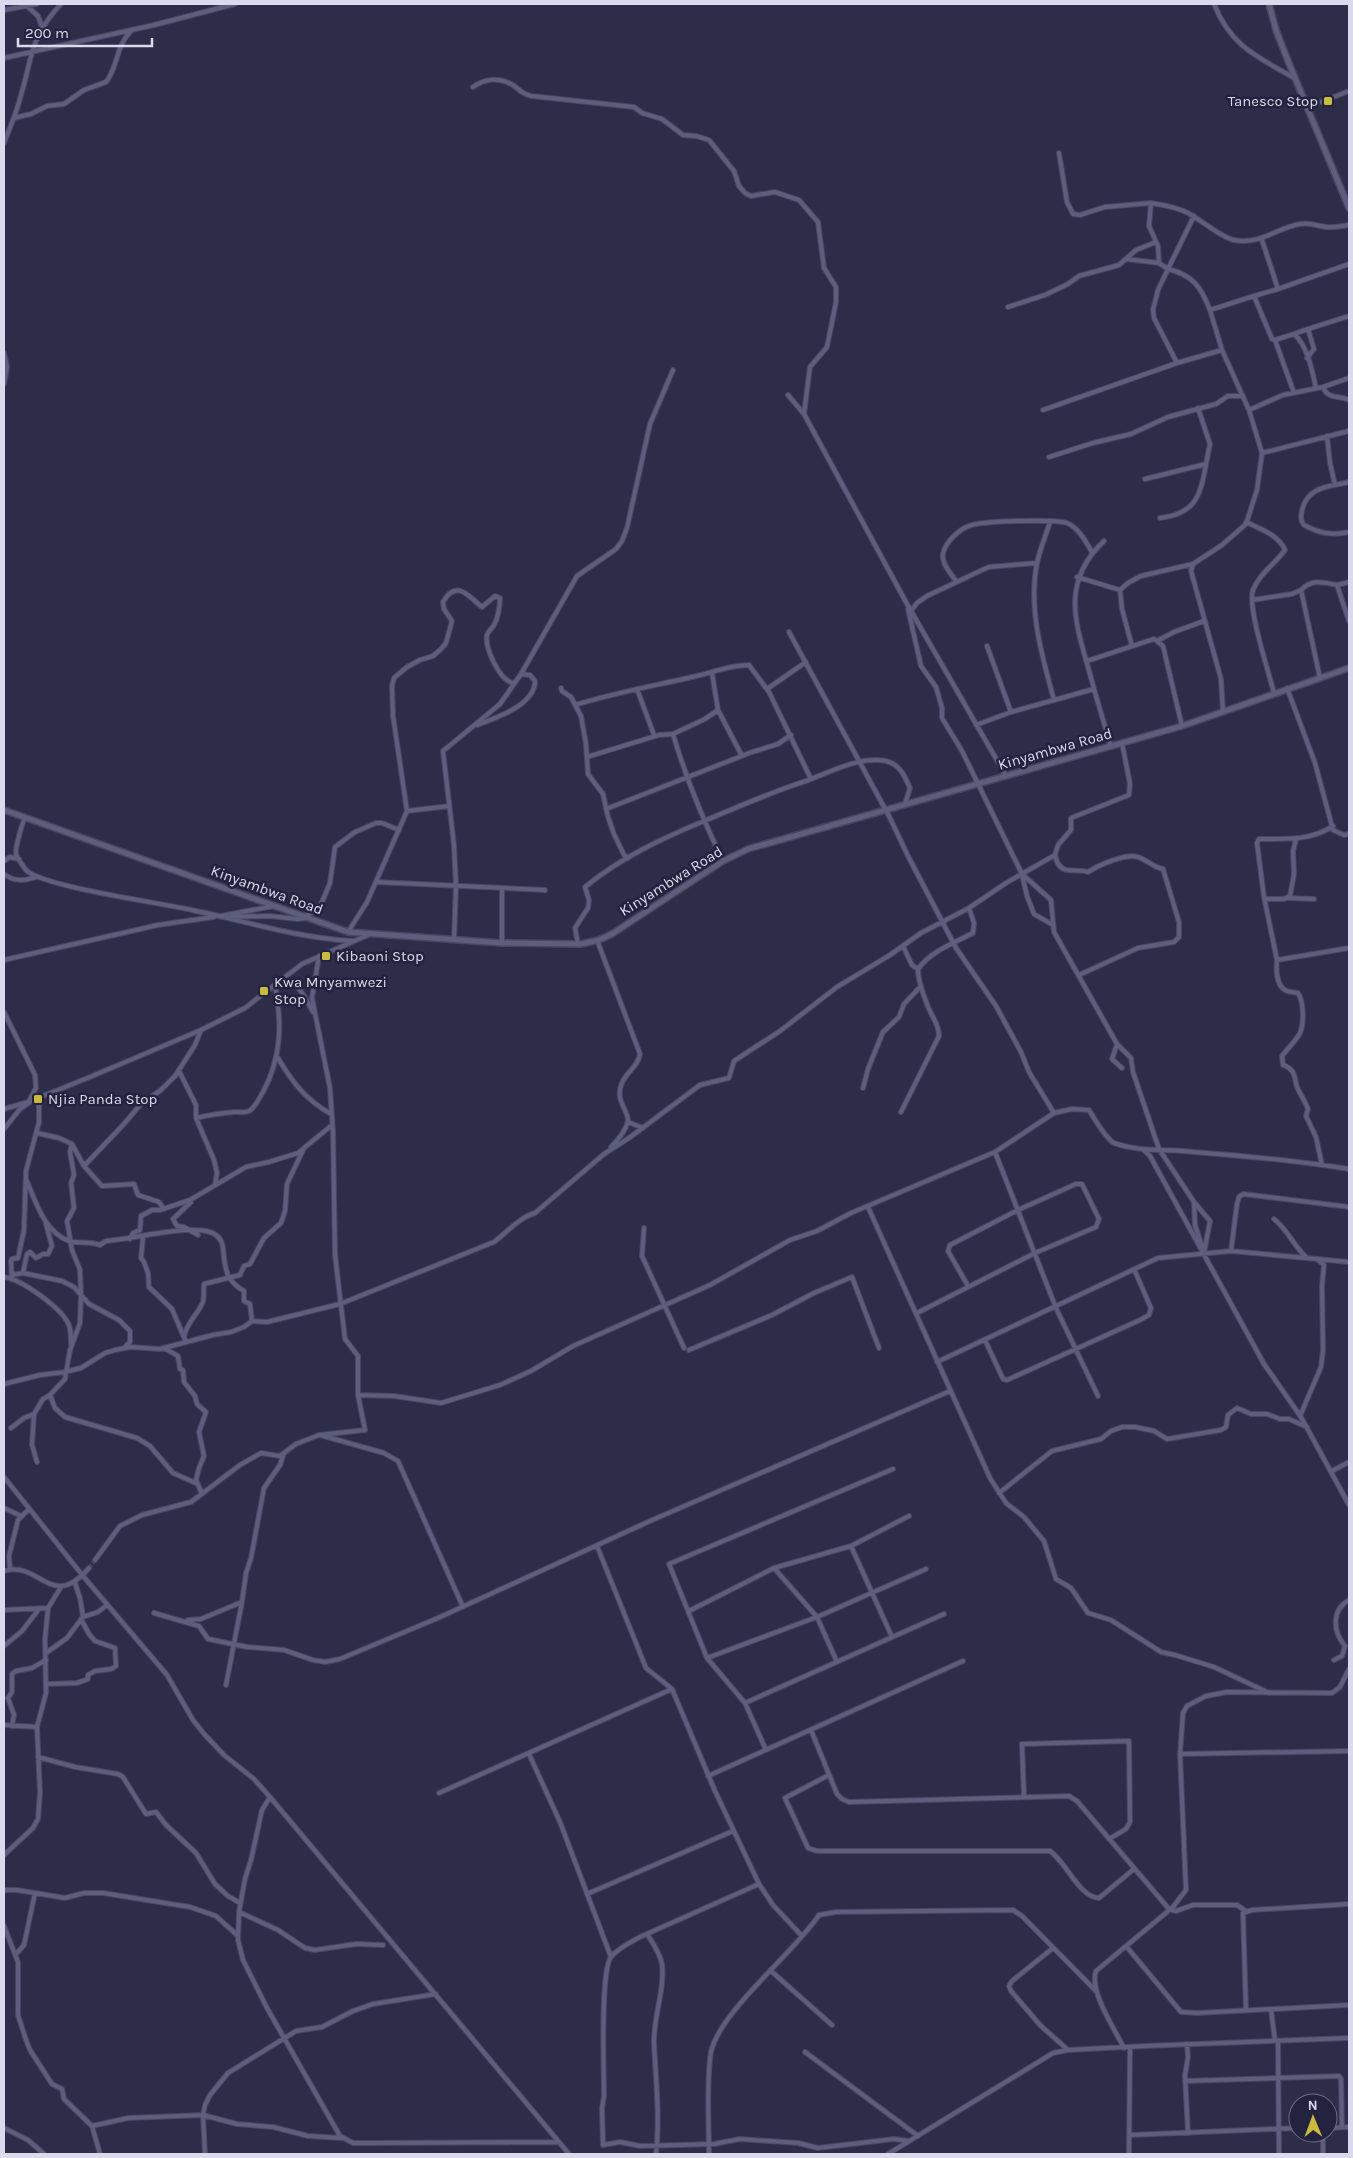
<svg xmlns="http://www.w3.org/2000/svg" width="1353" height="2158" font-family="Karla,sans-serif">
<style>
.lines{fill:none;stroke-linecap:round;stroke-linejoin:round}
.minor-tunnel{stroke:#474762;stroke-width:4;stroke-dasharray:4 2;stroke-linecap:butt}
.minor-casing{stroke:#494760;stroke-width:6}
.tertiary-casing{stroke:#494760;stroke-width:8}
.minor{stroke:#5d5e7e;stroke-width:4}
.tertiary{stroke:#5d5e7e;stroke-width:5}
.poi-dot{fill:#c9bb3b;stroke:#23233f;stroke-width:2}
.labels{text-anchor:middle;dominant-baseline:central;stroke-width:5;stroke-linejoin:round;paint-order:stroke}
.poi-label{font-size:15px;fill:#d9daec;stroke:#23233f;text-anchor:start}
.street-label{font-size:15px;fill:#d9daec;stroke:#23233f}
</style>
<rect width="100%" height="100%" fill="#2d2d4a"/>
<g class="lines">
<path class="minor-tunnel" d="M89 1568 95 1560"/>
<defs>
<path id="minor" d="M1214 4C1231 47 1258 57 1296 79
M26 5 38 16 42 27
M4 10 37 4
M4 58 154 25 235 4
M473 87C484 79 498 77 511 84 520 89 519 93 531 96L634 107 642 113 662 119 683 135 696 136 709 140 734 171 739 186 745 193 751 196 775 192 799 200 818 222 824 268 836 287V302L827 347 810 367 804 414 907 604 1006 776
M1308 107 1349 91
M14 118 31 114 47 106 64 104 84 90 106 82C118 68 115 47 131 31
M4 143C10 127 17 112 21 95 33 55 30 37 61 4
M1059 153 1067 202 1073 214 1080 215 1105 207 1151 203
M1194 216 1168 269 1159 263 1158 246 1149 226 1151 203C1163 205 1177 207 1188 213 1201 220 1222 238 1234 240 1261 245 1276 228 1300 224 1309 222 1317 226 1326 227 1334 228 1342 226 1349 225
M1262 240 1278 289 1254 296 1272 339 1275 340 1294 334C1308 346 1312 371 1316 388
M1126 259 1159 263
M1278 289 1349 264
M1008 307 1045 295 1068 284 1079 276 1119 265 1136 250 1156 242
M1210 310 1222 350
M1308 329 1349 316
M1294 334 1308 329 1314 349 1307 358
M1275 340 1294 393
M4 353 7 367 4 384
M1323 387C1328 400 1339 395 1349 400
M788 395 804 414
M1043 410 1177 363
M1249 410 1283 395 1323 387 1349 378
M1327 436 1330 463 1335 485
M1262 453 1349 431
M1049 457 1093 443 1131 434 1168 417 1216 404 1228 396H1243
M1145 479 1206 464 1210 444 1198 408
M1349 482C1329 487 1308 486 1302 510 1301 516 1300 520 1304 525 1319 533 1331 536 1349 532
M1160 518C1195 514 1201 496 1206 464
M1050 522C1046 535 1040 549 1037 563 1028 609 1042 656 1054 700
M1246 522C1260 529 1279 535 1285 550 1275 564 1259 574 1253 590 1247 607 1269 673 1274 693
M1193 564 1191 571 1221 679 1223 712
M1077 577 1120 590
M956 581C951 574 941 563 943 554 945 542 960 528 972 525 985 521 1055 519 1067 523 1079 528 1086 542 1092 552
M1337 585 1349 582
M1252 600 1292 594 1301 590
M908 609 921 666 936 687 942 708V718L962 751 1022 874 1051 900 1054 932 1117 1044 1131 1058 1133 1072 1159 1149 1194 1202 1210 1221 1204 1253 1195 1225 1194 1202
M911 611 917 603 927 596 980 571 989 567 1037 563
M789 632 890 818 908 856 956 948 996 1006 1021 1052 1029 1072 1054 1113
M1157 641 1174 632 1204 621
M1132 646 1122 609 1120 590 1128 583 1141 576 1193 564 1222 545 1246 524 1257 490 1262 453 1249 410 1222 350 1177 363 1154 318 1153 310 1158 290 1168 269C1193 275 1201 287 1210 310L1254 296
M1087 661 1154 639 1163 646 1182 726
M712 673 718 710 742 756
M1320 678 1301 590C1311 579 1323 582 1337 585L1349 621
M561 688 562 691 571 697 581 716 586 744 588 774 603 794 608 817 614 834 624 855 628 858
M1287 688 1315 763 1333 830 1344 835 1349 834
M637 689 654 735
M767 689 806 662
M1094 689 1111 747
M575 705C614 693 653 686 692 677 711 673 730 665 749 665L769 692 811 779
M1011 712 1094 689C1080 633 1055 587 1104 541
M477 725C496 718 535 705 535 681L530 675 521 674
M976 725 1011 712 987 646
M673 734C686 778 703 820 723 861
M587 757 659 735 673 734 705 719 718 710
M606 809 752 752 778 744 791 735
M407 811 449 806
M25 818C22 823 15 849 16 854 17 858 23 866 26 870 43 887 162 903 192 910 245 921 297 938 352 941
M1333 826C1311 841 1284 839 1259 839L1257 843 1264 897 1277 960 1349 948
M1055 855C1060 878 1074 867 1088 872 1099 865 1126 853 1138 857 1147 860 1153 867 1163 869L1179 922V937L1174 942 1138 948 1079 975
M4 861 10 857 19 859
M4 874C14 882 24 881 36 877
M1022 875 1027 896 1034 914 1053 925
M376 882 545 890
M1287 898 1314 899
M1265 899H1284L1290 896 1294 874 1293 851 1296 839
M221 916 274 906
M305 916 319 909 330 883 335 847 355 832 376 823H382L399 830
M228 917 270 916 297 919 308 918
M348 932 367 902 407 811 393 716 392 686 394 678 407 667 420 660 433 656 441 649 446 643 452 621 444 609 443 602C457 578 469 597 482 607L495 596 500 598C500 606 498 618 494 625 492 629 488 631 487 635 484 647 500 682 514 683
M454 940 456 886 454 845 443 751 500 704 521 674 577 576 616 549 622 541 627 528 650 424 673 370
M597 940 640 1054C638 1067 627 1071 622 1083 614 1100 629 1111 628 1121 626 1130 617 1141 611 1147
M502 943V888
M578 944 575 928 588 908 589 900 585 887C620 858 663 838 704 821 738 807 771 792 806 781 830 772 860 756 886 761 900 764 905 777 910 788L905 804
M903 946 912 965 918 969
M4 960 158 925 214 917
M1277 960C1276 968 1276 985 1285 990 1288 992 1294 992 1298 993 1304 1002 1304 1023 1300 1033 1296 1041 1287 1049 1282 1056L1283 1065C1295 1069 1294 1076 1297 1087 1300 1094 1305 1101 1308 1109L1306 1116 1316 1137 1322 1165
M279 981C301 982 303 995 313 1012
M4 1012 35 1075 36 1088 29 1101
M1117 1044 1112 1059 1122 1068
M278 1058C292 1082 306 1100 331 1114
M179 1071 196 1105V1118L214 1160 217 1173 215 1184
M863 1088 868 1069 883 1032 899 1017 904 1004 921 986
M4 1109 28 1102 90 1077 201 1030 245 1008 302 964 368 935
M901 1112 939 1036C939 1024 933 1019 929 1009 924 997 918 982 918 969 931 951 954 943 973 933L974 923 969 908
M196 1118C209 1115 221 1113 234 1112 239 1112 245 1113 249 1111 256 1107 259 1098 263 1092 282 1057 282 1021 275 985
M628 1122 643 1128
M4 1129 20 1109 30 1102
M72 1144 84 1166 102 1186 134 1184 138 1195 159 1202 164 1209
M1144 1150 1150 1156 1264 1364 1301 1417 1349 1505
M995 1152 1056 1308 1098 1396
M84 1166 123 1125 141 1104 161 1090 175 1076 195 1045 201 1030
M26 1179C35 1200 44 1232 69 1241 79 1244 89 1241 100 1245L106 1241C131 1239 183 1226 206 1231 216 1233 222 1238 223 1248 225 1268 225 1280 244 1291V1301L250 1304 252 1321
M191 1202 173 1219 177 1226 184 1227 198 1235 194 1231
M868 1207 990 1478 1006 1503 1024 1517 1044 1541 1056 1579 1071 1588 1088 1613 1111 1620 1161 1652 1175 1655 1214 1667 1269 1693
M1274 1219C1288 1230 1293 1245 1306 1257
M644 1228 642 1256 684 1348
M143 1237 141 1258 144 1262 148 1273 149 1287 172 1309 186 1342
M130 1239 133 1233 140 1230 141 1216 152 1210H160L190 1200 246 1167 269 1162 298 1153 332 1125
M1231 1251 1237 1204 1239 1197 1243 1194 1349 1207
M23 1273 27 1254 30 1252 36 1258 43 1254H48L52 1246 46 1224
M12 1275 23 1273 62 1281 74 1287 89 1304 119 1320 130 1331V1342L125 1347
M4 1277C21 1279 62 1308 69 1325 71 1331 71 1338 71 1344
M12 1279 11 1261 12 1259 18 1258 24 1230 26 1171 39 1122V1097
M917 1313 1035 1253 1096 1227 1099 1219 1082 1184H1076L1018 1210 950 1245 948 1251 968 1286
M184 1336C187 1323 196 1316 202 1304 205 1299 203 1291 204 1284L240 1275 244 1266 250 1264 264 1238 281 1223 285 1211 287 1184 303 1150
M985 1340 1003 1379 1007 1380 1140 1320 1149 1315 1151 1308 1134 1269
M164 1348 178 1356 180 1369 183 1370 184 1382 195 1396 197 1404 206 1412 199 1432 204 1456 199 1468 196 1480 202 1494
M689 1350 772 1315 814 1293 852 1277 879 1348
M937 1362 1158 1258 1231 1251 1349 1262
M4 1384 40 1375 65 1372 81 1368 105 1353 115 1350 130 1347 160 1349 213 1335 231 1332 244 1327 252 1321 267 1322 340 1304 494 1242C507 1232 520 1217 535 1213L604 1154 629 1138 700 1085 729 1078 734 1061 780 1031 837 987 890 955 921 933 969 908 1006 883 1055 855 1058 845 1071 830V818L1129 795 1130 784 1122 743
M50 1395 55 1408 65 1417 137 1438 150 1446 173 1473 198 1484
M358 1395 394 1396 441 1403 500 1385 531 1371 573 1346 710 1285 790 1240 817 1231 851 1213 995 1152 1054 1113 1072 1109 1089 1110C1094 1118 1106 1139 1114 1143 1139 1152 1168 1149 1194 1152 1246 1156 1298 1161 1349 1169
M34 1414 32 1445 37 1462
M1300 1416 1321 1367 1323 1350 1322 1286 1324 1265 1317 1259
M11 1428 24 1418 34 1414 43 1399 50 1395 65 1379 70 1350 80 1323 81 1295 80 1270 72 1250 67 1221 74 1208 71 1183 74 1175 70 1152 72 1144 59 1138 37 1133
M320 1435 384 1453 398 1461 463 1607
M1332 1471 1349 1462
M4 1477 83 1576 167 1675 193 1720 205 1735 224 1755 254 1779 270 1797 569 2154
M999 1493 1052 1451 1101 1439 1111 1431 1122 1427H1135L1154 1431 1167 1439 1221 1430 1226 1427 1228 1415 1237 1408 1251 1414H1267L1280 1419H1289L1307 1427
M4 1508 21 1516
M597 1546 646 1668 672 1689 715 1791 759 1884 773 1905 802 1936
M851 1546 892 1637
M95 1560 120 1526 142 1515 191 1502 240 1465 261 1453 280 1456 296 1444 319 1435 365 1430 358 1395V1356L345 1339 335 1255 333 1132 330 1088 312 998 319 956
M774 1568 817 1617 837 1662
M10 1569 9 1556 18 1520 29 1509
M4 1571C40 1560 51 1612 89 1568
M75 1583 80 1598 83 1617
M4 1610 48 1608
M689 1611 774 1568 851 1546 909 1516
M154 1613 199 1626 208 1639 247 1647 284 1650 313 1660 325 1662 340 1659 438 1618 650 1521 950 1391
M188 1620 201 1619 242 1602
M4 1646 22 1631 39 1609
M46 1653 67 1638 83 1617 98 1612 107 1605
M707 1658 817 1617 926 1569
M1334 1660 1342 1656 1345 1646C1333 1632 1331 1610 1349 1600
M47 1684 77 1683 88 1679V1675L95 1671 111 1669 116 1666 115 1648 95 1641 89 1634 81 1619
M226 1685 242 1602 246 1573 251 1558 264 1488 280 1465 283 1456
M745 1703 944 1614
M4 1725 37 1727
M12 1726 14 1715 8 1698 12 1692V1674L16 1671 32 1668 46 1660
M811 1730 837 1794 842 1799 849 1802 1069 1796 1077 1801 1169 1909 1176 1911 1193 1905H1237L1246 1911
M766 1750 745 1703 707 1658 669 1564 893 1469
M529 1754 560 1822 611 1957
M1180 1754 1349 1751
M38 1757 75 1767 118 1774 123 1777 146 1814 156 1812 166 1825 196 1853 215 1884 228 1896 240 1903
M829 1775 785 1798 808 1848 817 1851H1050C1067 1863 1079 1897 1099 1898L1134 1869
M708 1776 963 1661
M439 1793 672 1689
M270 1797 262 1810 251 1860 245 1879 239 1912 238 1940 243 1960 267 2008 340 2136 353 2143H372L559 2142
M1024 1797 1022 1744 1129 1741 1130 1822 1126 1829 1109 1839
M4 1855 33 1828 38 1819 40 1792 37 1727 46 1693 45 1639 48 1608 61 1587
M759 1884 640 1937C631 1942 618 1948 611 1957 600 1971 604 2072 604 2096L602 2108 603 2145 620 2142 640 2146 714 2144 740 2139 798 2143 818 2148 894 2139 909 2141
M4 1890H17L65 1898 84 1893H103L190 1907 216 1916 237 1935
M587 1894 733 1831
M239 1912 278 1930 305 1948 315 1950 356 1944 383 1945
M4 1926 18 1962V2015L26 2040 30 2050 52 2084 62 2089 64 2099 92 2126 100 2154
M647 1934C653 1943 660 1953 662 1964 665 1991 653 2017 654 2044 656 2080 660 2118 656 2154
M1126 1946 1181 2012 1197 2013 1349 2005
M1053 1948 1012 1981 1009 1986 1011 1991 1040 2025 1068 2050
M16 1954 24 1945 35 1893
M771 1971 832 2025
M1271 2009 1275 2041
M1246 2010 1243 1913 1252 1910 1349 1904
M1278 2041 1279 2154
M1187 2044 1188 2057 1185 2075 1188 2133
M1124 2048C1114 2028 1089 1991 1096 1971L1173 1907 1186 1890 1180 1754 1183 1713 1187 1706 1206 1696 1227 1692 1332 1693 1340 1687 1349 1669
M805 2052 918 2136
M1185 2081 1339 2076 1341 2079 1342 2127
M92 2126 128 2118 203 2115 237 2124 273 2127 308 2136 341 2138
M4 2128 28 2140 44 2154
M1328 2128 1349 2127
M1323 2133V2154
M1130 2135 1298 2128
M205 2154 203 2115 205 2105 210 2095 228 2073 296 2031 322 2027 353 2011 373 2004 436 1994
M709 2154C709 2124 706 2081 711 2052 720 2011 794 1953 819 1915L836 1912 1013 1910 1022 1916 1096 1991
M888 2154 1053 2053 1068 2050 1145 2046 1349 2038
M1129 2154 1130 2047"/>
<path id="tertiary" d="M1269 4 1276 30 1288 61 1349 208
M4 810 348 932 502 943 581 944 599 940 612 934 723 861 748 849 1182 726 1349 668"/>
</defs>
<use href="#minor" class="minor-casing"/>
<use href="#tertiary" class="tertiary-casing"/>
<use href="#minor" class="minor"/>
<use href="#tertiary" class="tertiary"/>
</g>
<g class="poi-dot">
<rect x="1323" y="96" width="10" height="10" rx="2.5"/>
<rect x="321" y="951" width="10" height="10" rx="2.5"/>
<rect x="259" y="986" width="10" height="10" rx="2.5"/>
<rect x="33" y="1094" width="10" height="10" rx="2.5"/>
</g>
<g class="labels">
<g class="poi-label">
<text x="1318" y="101" text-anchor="end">Tanesco Stop</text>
<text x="336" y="956">Kibaoni Stop</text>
<text x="274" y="982">Kwa Mnyamwezi<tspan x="274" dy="17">Stop</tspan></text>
<text x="48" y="1099">Njia Panda Stop</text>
</g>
<g class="street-label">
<text transform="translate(1055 749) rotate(-16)">Kinyambwa Road</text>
<text transform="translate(671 881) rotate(-32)">Kinyambwa Road</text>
<text transform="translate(267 890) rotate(20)">Kinyambwa Road</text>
</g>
</g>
<rect width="1353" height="2158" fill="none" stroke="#d9daec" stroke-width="10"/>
<g transform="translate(1313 2118) rotate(359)"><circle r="24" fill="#23233f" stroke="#6c6c84"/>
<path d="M0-4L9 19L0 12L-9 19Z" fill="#c9bb3b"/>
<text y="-8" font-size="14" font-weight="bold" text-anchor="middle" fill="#d9daec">N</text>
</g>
<path d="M18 38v8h134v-8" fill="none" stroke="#d9daec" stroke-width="2.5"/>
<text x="25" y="38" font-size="15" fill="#d9daec" stroke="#23233f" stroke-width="4" paint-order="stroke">200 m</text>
</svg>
